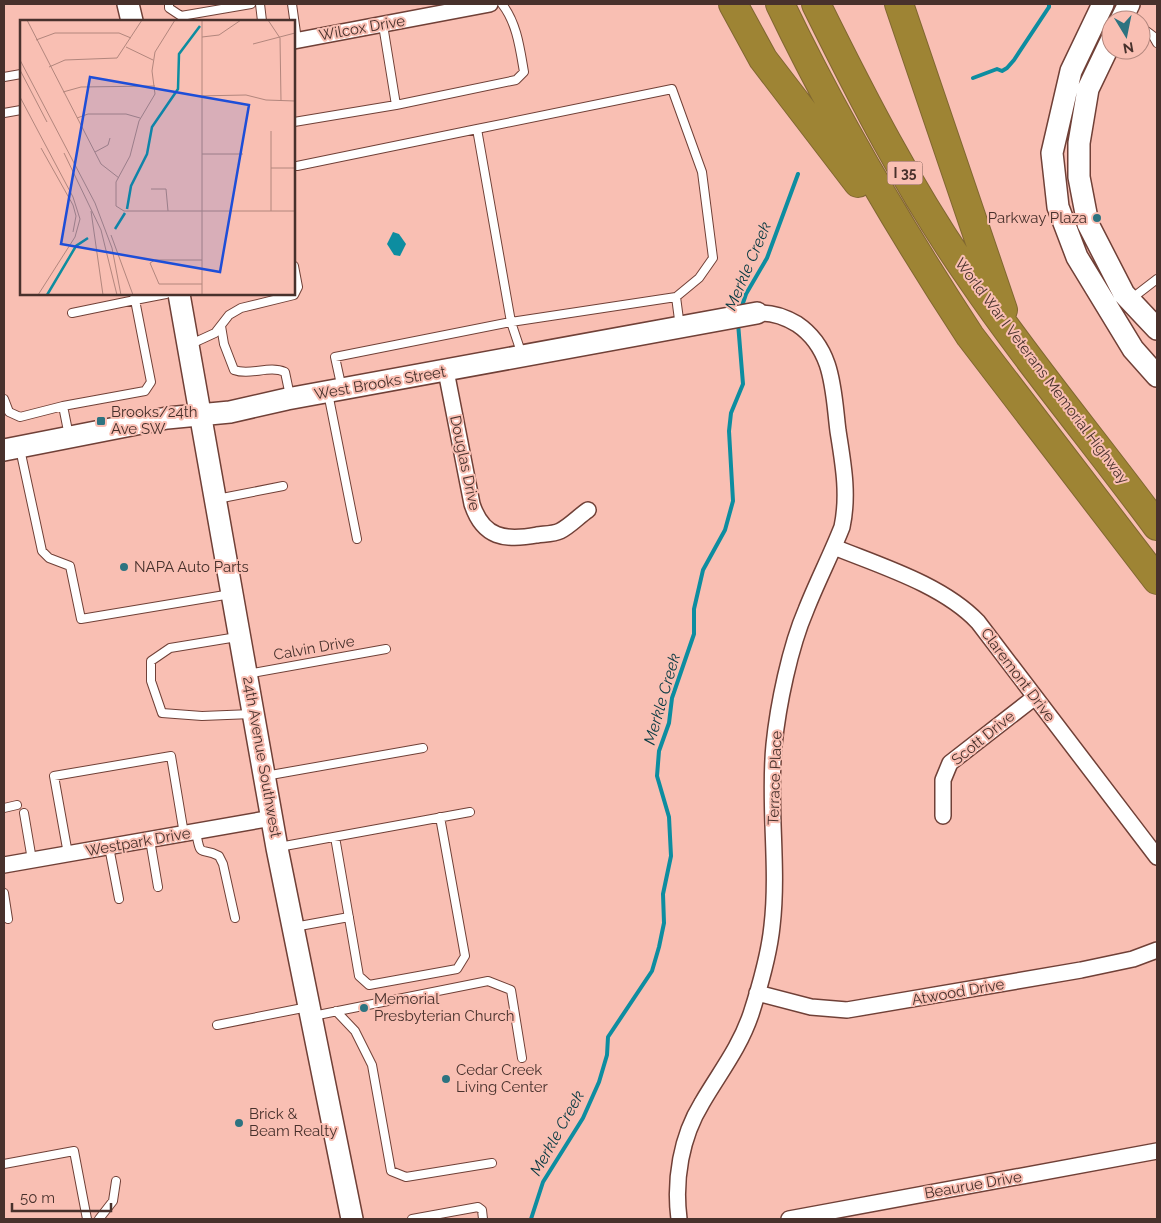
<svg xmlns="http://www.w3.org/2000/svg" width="1161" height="1223" font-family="Raleway,sans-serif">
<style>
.water{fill:#0d8da0}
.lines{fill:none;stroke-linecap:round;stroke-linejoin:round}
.stream{stroke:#0d8da0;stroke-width:4}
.lane-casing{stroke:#704037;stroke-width:10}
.street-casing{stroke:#704037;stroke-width:18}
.secondary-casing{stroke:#704037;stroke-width:24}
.highway-casing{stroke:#806731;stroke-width:30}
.lane{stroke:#fff;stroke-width:8}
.street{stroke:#fff;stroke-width:15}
.secondary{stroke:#fff;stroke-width:21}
.highway{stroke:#9e8434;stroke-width:28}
.poi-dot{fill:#2d7380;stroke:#f9bfb3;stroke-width:2}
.labels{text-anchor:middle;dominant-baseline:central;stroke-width:4;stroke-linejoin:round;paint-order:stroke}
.shield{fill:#f9bfb3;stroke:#7d5c54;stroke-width:1}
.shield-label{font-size:14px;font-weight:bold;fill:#48312c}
.street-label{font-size:15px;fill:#48312c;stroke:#f9bfb3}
.poi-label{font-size:15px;fill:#48312c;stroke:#f9bfb3;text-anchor:start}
.water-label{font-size:16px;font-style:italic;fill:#043841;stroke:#f9bfb3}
.inset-river{fill:none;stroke:#0d8da0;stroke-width:2.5}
.inset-road{fill:none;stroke:#b2867d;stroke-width:1}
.view{fill:#1d4ed8;fill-opacity:0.15;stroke:#1d4ed8;stroke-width:2.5}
.inset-edge{fill:none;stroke:#48312c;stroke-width:2.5}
</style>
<rect width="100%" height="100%" fill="#f9bfb3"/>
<path class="water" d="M393 232 399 234 406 244 400 256 394 255 387 244Z"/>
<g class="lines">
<path class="stream" d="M973 78 997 69 1002 71 1007 68 1014 60 1049 7V4
M741 309 746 294 767 258 798 174
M531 1219 543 1182 583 1118 599 1082 607 1055 608 1037 652 971 659 947 664 923 663 894 671 856 669 817 657 776 659 751 669 723 672 698 694 634V609L703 570 725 530 733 501 729 431 731 413 743 384 738 323"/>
<defs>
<path id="lane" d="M169 4V8L181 16 251 4
M260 4 262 21
M292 4 297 40
M383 25 396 105
M1141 27 1153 36 1157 43
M4 77 21 74
M4 113 21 110
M294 122 396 105 516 80 524 72C520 49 517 23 502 4
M297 166 477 129 511 322 522 355
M676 297 680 327
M1131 299 1157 279
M72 313 135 300 134 294
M221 326 224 344 234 370C250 376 269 365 285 372L290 396
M191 344 215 333 229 315 241 308 294 295 298 287 294 266
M342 389 335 357 511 322 676 297 699 278 713 258 702 172 672 89 477 129
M328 393 357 539
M4 399 9 412 20 417 63 406
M69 436 63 406 145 391 151 382 135 300 166 294
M20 449 42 551 49 558 70 566 81 619 231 594
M217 499 283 486
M237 637 170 648 151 661V681L162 713 202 716 252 714
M247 674 386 649
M265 776 423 748
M4 808 17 805
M24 813 32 860
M196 832C201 860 200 846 219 856L223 864 235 918
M335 837 359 976 369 985 457 969 465 956 440 817
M150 840 158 887
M109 847 119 899
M279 847 470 812
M68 854 54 776 171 756 184 834
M4 893 8 919
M294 927 349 917
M336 1011 355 1031 372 1065 391 1171 406 1177 492 1163
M313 1016 488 981 511 990 522 1058
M217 1025 308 1007
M4 1164 74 1151 87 1219
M99 1219 113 1201 116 1181
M412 1219 478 1207 482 1210 483 1219"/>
<path id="street" d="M294 41 490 4
M446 371 472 504C483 538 505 541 537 535 544 534 554 534 560 531 570 526 579 516 588 510
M834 547C881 566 943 585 978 622L1157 857
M943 816V780L950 763 1035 697
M4 865 272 818
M757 993 811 1007 847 1010 1081 970 1133 959 1157 950
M679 1219C674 1180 681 1137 702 1103 720 1072 739 1049 751 1014 760 986 769 956 772 926 779 866 768 805 774 745 778 705 790 647 806 610 817 582 831 555 842 527 849 494 843 463 838 431 833 391 834 349 797 324 784 316 772 312 757 313
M789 1219 1157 1151"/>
<path id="secondary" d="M128 4 132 21
M1103 4 1071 71 1052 153 1058 207 1077 257 1133 349 1157 376
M1121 20 1129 4
M1111 41 1088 89 1079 143V177L1088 224 1124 294 1157 329
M179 294 277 848 352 1219
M4 450 167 418 230 412 287 399 757 313"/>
<path id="highway" d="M733 4 763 59 858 183
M780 4C835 119 900 229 970 336L1157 580
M816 4C862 97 909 189 968 274 1027 361 1095 442 1157 526
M899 4 1003 310"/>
</defs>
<use href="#lane" class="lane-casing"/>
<use href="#street" class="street-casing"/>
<use href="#secondary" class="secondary-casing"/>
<use href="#highway" class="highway-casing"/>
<use href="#lane" class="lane"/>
<use href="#street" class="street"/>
<use href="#secondary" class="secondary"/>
<use href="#highway" class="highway"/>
</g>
<g class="poi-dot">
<circle cx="1097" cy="218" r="5"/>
<rect x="96" y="416" width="10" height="10" rx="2.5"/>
<circle cx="124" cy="567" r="5"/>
<circle cx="364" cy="1008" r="5"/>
<circle cx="446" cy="1079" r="5"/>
<circle cx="239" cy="1123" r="5"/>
</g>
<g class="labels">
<rect class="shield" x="887.5" y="161.5" width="35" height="23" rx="4"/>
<g class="shield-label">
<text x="905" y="173">I 35</text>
</g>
<g class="street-label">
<text transform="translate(362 28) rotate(-10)">Wilcox Drive</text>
<text transform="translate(1042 371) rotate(53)">World War I Veterans Memorial Highway</text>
<text transform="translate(380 383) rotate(-10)">West Brooks Street</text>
<text transform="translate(465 463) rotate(78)">Douglas Drive</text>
<text transform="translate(314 648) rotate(-10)">Calvin Drive</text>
<text transform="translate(1018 675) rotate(53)">Claremont Drive</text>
<text transform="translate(983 738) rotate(-39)">Scott Drive</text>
<text transform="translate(262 757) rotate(80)">24th Avenue Southwest</text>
<text transform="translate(775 778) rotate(-88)">Terrace Place</text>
<text transform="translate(138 842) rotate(-10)">Westpark Drive</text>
<text transform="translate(958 992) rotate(-10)">Atwood Drive</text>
<text transform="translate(973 1185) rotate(-10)">Beaurue Drive</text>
</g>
<g class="poi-label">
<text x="1087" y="218" text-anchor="end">Parkway Plaza</text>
<text x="111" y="412">Brooks/24th<tspan x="111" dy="17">Ave SW</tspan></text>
<text x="134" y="567">NAPA Auto Parts</text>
<text x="374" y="999">Memorial<tspan x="374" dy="17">Presbyterian Church</tspan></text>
<text x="456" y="1070">Cedar Creek<tspan x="456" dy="17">Living Center</tspan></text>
<text x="249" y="1114">Brick &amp;<tspan x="249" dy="17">Beam Realty</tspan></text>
</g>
<g class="water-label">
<text transform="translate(748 266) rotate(-67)">Merkle Creek</text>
<text transform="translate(662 699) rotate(-74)">Merkle Creek</text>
<text transform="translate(557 1133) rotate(-61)">Merkle Creek</text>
</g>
</g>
<g transform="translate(20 20)">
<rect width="275" height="275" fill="#f9bfb3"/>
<path class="inset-river" d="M107 189 111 166 127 134 132 107 158 69 159 34 180 6M95 209 105 193M27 275 56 226 68 218"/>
<path class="inset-road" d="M7 0 81 144 99 158M155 0 135 32 132 51 135 74 119 101 110 136 96 162V186L104 191H275M182 0V275M248 0 260 18 261 81M182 17 199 15 221 0M16 20 35 13H99L111 18M233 24 275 13M106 27 133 40M0 40 75 183 92 228 101 275M29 47 45 40 97 38 122 0M0 50 27 102M43 72 61 67 135 66M176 76 226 75 246 80 275 81M0 77 53 177 60 199 55 217 18 275M57 98 68 94H106L120 98M21 128 53 185 56 196 53 212M75 132 88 125 90 118M44 133 81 210 97 275M182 134H223M251 148H275M131 169H146L148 191M71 191 83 275M251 191V111M91 215 113 275M182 264H139L130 243 135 240H182"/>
<path class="view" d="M70 57 229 85 200 252 41 224Z"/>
<rect width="275" height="275" class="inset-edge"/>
</g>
<rect width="1161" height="1223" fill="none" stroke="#48312c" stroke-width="10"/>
<g transform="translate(1126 35) rotate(170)"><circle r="24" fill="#f9bfb3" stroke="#b2867d"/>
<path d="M0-4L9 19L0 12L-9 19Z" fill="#2d7380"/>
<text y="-8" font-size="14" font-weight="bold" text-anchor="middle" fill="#48312c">N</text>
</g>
<path d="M12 1203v8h99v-8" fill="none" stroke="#48312c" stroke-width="2.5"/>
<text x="20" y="1203" font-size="15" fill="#48312c" stroke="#f9bfb3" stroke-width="4" paint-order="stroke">50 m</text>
</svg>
